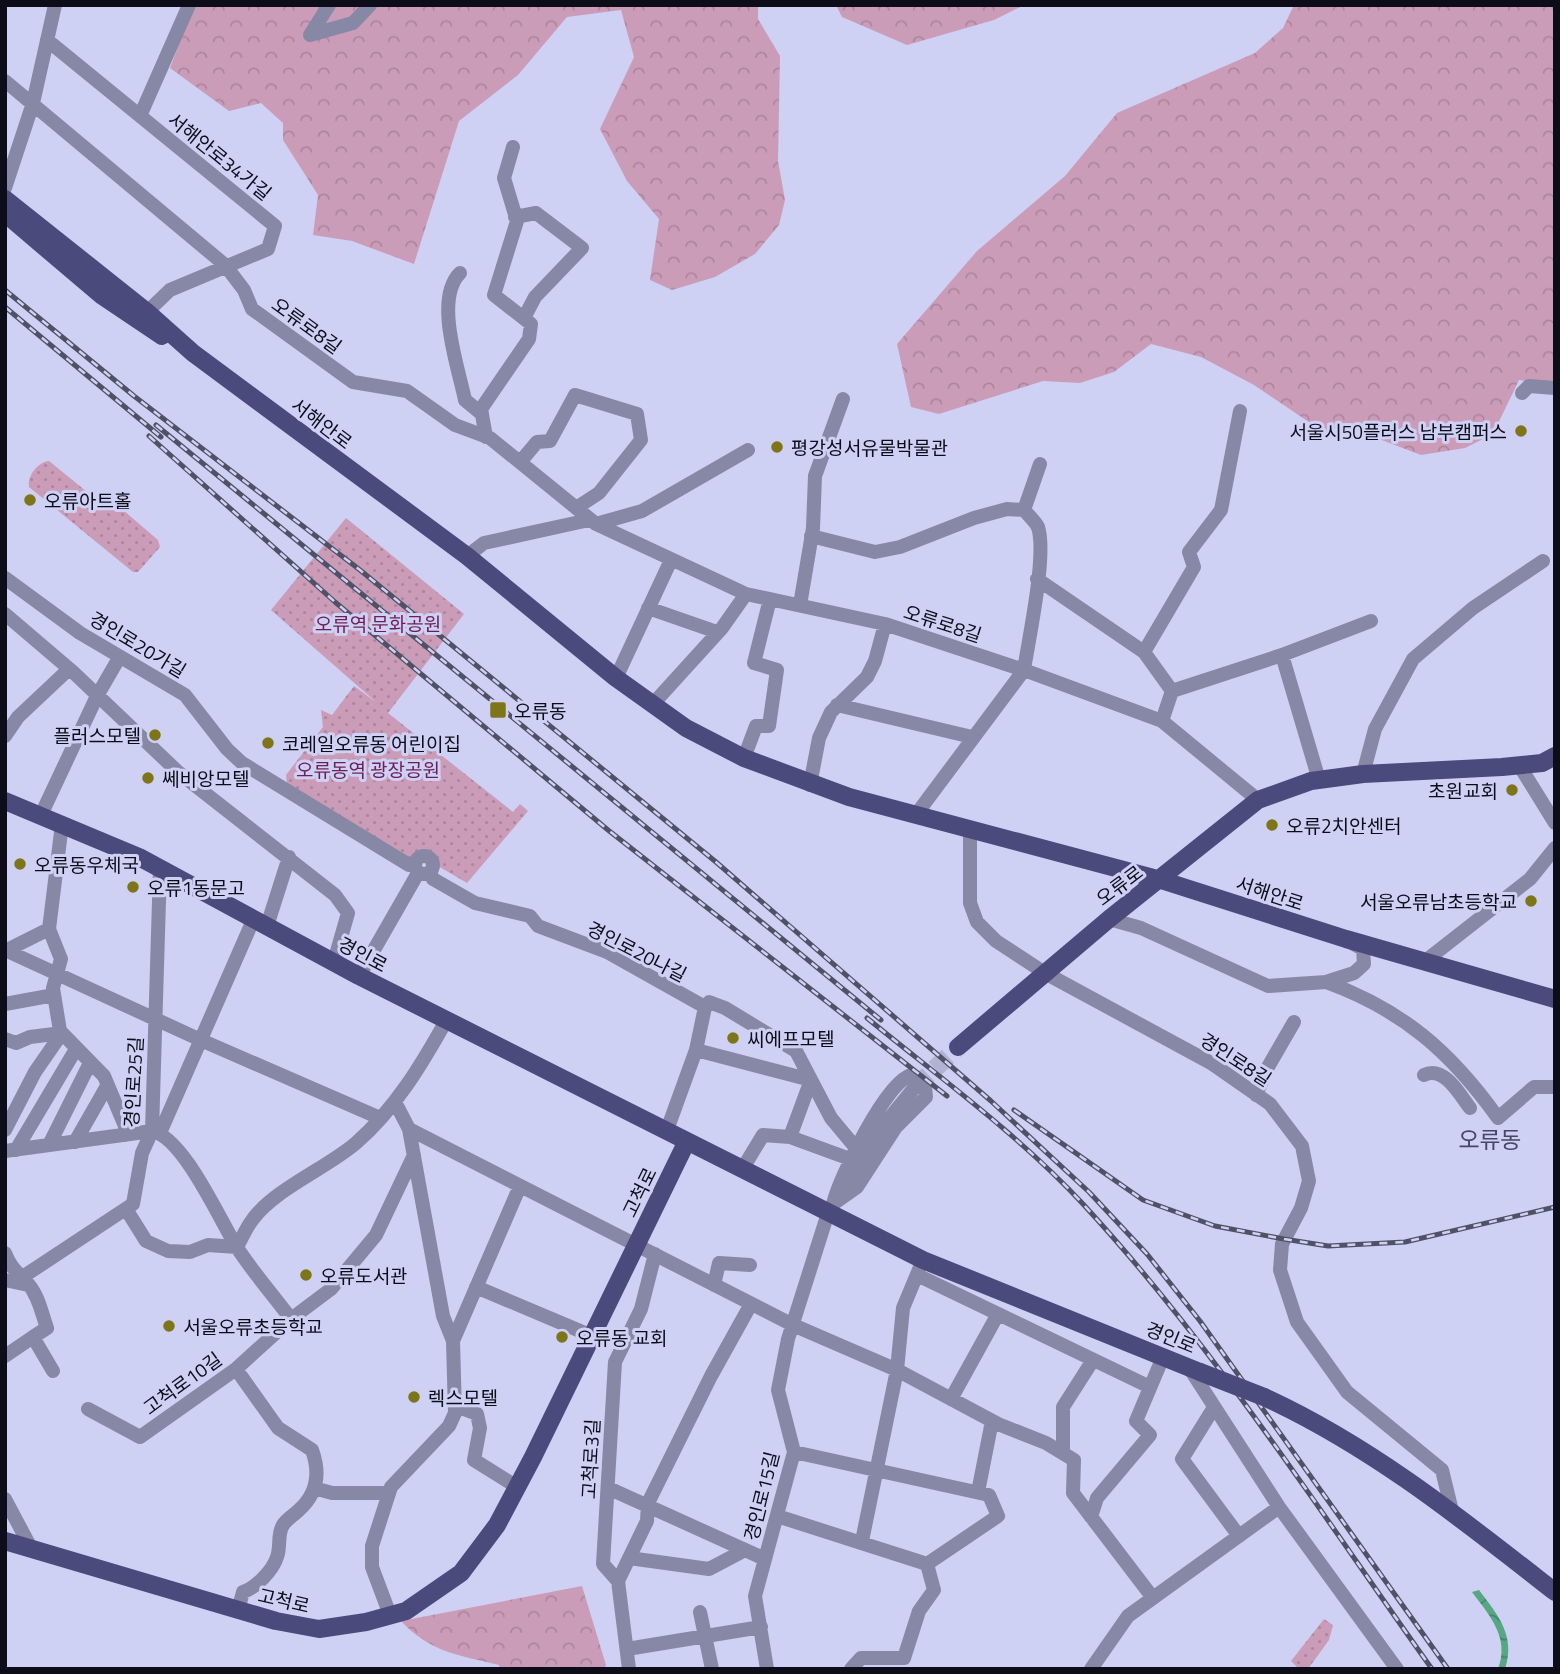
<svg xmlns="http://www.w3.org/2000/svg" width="1560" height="1674" font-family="'Titillium Web','Noto Sans KR',sans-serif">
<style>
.grass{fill:url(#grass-dots)}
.forest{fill:url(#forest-crowns)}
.water{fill:url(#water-waves)}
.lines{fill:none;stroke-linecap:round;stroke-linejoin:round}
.major-tunnel{stroke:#b1b3d3;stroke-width:18;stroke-dasharray:18 9;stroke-linecap:butt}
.minor{stroke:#8788a6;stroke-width:14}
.major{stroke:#4b4a7c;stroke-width:18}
.rail-casing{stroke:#515166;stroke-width:5}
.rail{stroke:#ced0f4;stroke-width:2.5;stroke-dasharray:8;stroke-linecap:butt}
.major-bridge{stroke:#4b4a7c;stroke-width:18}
.poi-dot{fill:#7e7518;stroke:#ced0f4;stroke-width:2.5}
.labels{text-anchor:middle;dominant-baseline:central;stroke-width:6;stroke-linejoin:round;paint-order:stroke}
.street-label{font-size:19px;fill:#0d0d1a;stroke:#ced0f4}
.poi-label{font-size:19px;fill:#0d0d1a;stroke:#ced0f4;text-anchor:start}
.park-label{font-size:19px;fill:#6d1e54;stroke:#ced0f4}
.quarter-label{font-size:23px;fill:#464765;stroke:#ced0f4}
</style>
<defs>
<pattern id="grass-dots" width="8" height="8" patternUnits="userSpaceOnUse" patternTransform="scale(1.75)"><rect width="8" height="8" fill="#cb9cb8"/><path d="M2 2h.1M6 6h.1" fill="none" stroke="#ad859e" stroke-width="1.8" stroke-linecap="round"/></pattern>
<pattern id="forest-crowns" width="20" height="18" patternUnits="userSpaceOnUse" patternTransform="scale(1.75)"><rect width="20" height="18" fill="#cb9cb8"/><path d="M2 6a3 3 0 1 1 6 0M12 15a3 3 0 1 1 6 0" fill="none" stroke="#ad859e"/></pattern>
<pattern id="water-waves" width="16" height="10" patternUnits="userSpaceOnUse" patternTransform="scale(1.75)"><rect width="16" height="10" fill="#57a783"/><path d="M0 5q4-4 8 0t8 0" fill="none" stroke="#46866a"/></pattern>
</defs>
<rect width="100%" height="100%" fill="#ced0f4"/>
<path class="grass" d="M49 461 103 505 116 504 158 540 160 547 138 572H133L29 487C27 476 38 462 49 461Z
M346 518 464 614 388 713 513 812 520 804 528 811 467 883 438 866 435 858 428 852 417 853 409 861 287 784 286 775 323 727 321 710 332 715 354 686 376 702 271 610Z
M1324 1619 1333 1625 1329 1640 1308 1669H1299L1291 1661Z"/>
<path class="forest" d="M194 5H758V19L780 56 778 161 785 200 779 225 755 254 715 277 672 290 650 280 659 219 627 181 600 129 634 57 621 10 567 17 518 75 459 121 414 264 352 241 313 235 318 195 283 140V123L261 103 229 111 170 68Z
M836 5H1024L994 20 907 45 842 17Z
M1294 5H1555V385L1519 380 1493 434 1465 448 1421 455 1366 434 1325 433 1254 385 1201 357 1151 344 1114 372 1080 383 1043 381 939 414 911 407 897 344 977 251 1065 176 1117 113 1255 53 1283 28Z
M582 1586 606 1665 604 1669H500L499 1665C459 1655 431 1653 401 1621Z"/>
<path class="water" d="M1479 1590C1498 1615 1516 1636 1505 1669H1498C1510 1638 1490 1616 1472 1592Z"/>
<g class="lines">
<path class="major-tunnel" d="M915 1087 958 1047"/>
<path class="minor" d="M329 5 310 35 353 23 370 5
M47 40 275 226 268 249 170 290 147 312
M5 81 225 265 244 290 252 309 353 382 407 391 455 425 490 438 596 524 746 594 885 624 1024 670 1162 721 1258 800
M140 116 189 5
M5 188 33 103 55 5
M515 217 536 213 582 248 535 297 524 318
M460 273C434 299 458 366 465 400L482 414
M1522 393 1529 386 1555 388
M486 437 481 409 529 339 531 324 494 295 517 221 504 178 513 147
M521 461 537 442 550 441 575 395 637 414 641 440 599 493 576 508
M1024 510 1040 464
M596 524 642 511 748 450
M811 536 875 552 900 547 974 518 1007 509 1024 510C1028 515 1035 521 1038 527 1047 555 1029 637 1024 670
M467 556 484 543 589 520
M5 578 80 633 185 695 227 749 242 763 409 865 415 863
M1037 579 1144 652 1172 691 1162 721
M800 605 813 528 815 476 843 399
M648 608 717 632
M5 614 73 672 178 772 335 895 348 913 334 962
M1144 652 1194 567 1189 552 1221 510 1240 411
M1282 655 1319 780
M616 678 671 560
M1172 691 1282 655 1371 621
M652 705 722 628 746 594
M837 705 972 737
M5 736 18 717 69 669
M744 758 756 726H769L777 670 754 663 770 599
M1519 765 1555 823
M1363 774 1375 729 1413 659 1473 608 1543 561
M810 785 819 738 831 712 867 677 875 661 885 624
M41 815 97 696 119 658
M915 816 1024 670
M62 824 49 929 61 959 53 988 60 1031 104 1076 125 1126V1135
M970 832V903L977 922 996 941 1045 973 1211 1063 1270 1104 1302 1146 1309 1181 1301 1208 1282 1244 1280 1270 1297 1322 1347 1392 1442 1470 1452 1511
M415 865a9 9 0 1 1 18 0a9 9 0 1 1-18 0Z
M430 873 433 879 475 903 530 916 538 926 607 952 705 1007 709 1002 725 1008 796 1051 831 1118 856 1148
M1109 919 1141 928 1268 986 1326 982
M267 926 289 857
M1352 943 1363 949 1364 964 1354 973 1326 982C1403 1010 1451 1052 1498 1118L1534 1087H1555
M5 950 203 1041 380 1118
M5 951 49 929
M1424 962 1530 879 1555 848
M359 976 418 873
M5 1004 54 995
M5 1039 16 1043 30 1037 62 1033
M696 1050 811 1080 790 1137
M911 1075 925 1087 926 1097 896 1127 857 1187 833 1204C839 1178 886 1082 911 1075Z
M1424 1075C1444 1065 1460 1095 1470 1108
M1256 1095 1268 1067 1294 1022
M409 1129 793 1325 897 1370 998 1424 1046 1443 1074 1460 1073 1493 1153 1598
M5 1130 35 1072 62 1033
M667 1130 696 1050 705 1007
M160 1133 254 918
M75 1142 107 1086
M49 1145 90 1063
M16 1150 76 1049
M5 1151 152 1131C183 1137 219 1218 236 1246 252 1271 273 1295 291 1319
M743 1168 763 1135 790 1137 850 1159
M126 1209 146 1241 168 1251 190 1252 208 1245 237 1247C242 1238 246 1228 253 1219 275 1189 327 1168 356 1143 395 1109 422 1064 447 1019
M5 1253C11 1269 19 1273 29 1285 39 1297 42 1314 47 1328L33 1337 53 1371
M917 1275 1150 1387
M21 1278 133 1204 142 1153 152 1131 160 868
M5 1280 28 1285
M714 1285 719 1263 750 1265
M476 1287 592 1336
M453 1341 520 1186
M5 1356 33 1337
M236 1369 278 1428 312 1450C320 1472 318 1493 299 1510 294 1515 287 1519 283 1525 277 1534 281 1547 277 1557 273 1570 256 1588 243 1592L238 1610
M1190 1369 1279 1507 1397 1669
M951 1399 998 1314
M456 1406 477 1414 480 1428 474 1460 517 1487
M88 1409 140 1437 236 1369 291 1319 331 1289 376 1235 414 1155
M1213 1409 1182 1459 1239 1536
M794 1452 989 1495 998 1516 927 1564
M1063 1453V1407L1093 1360
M314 1488 332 1493H388
M608 1488 765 1559
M978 1492 992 1421
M5 1499 31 1548
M777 1516 927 1564 934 1590 919 1611 904 1658H861L851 1669
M1091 1517 1097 1498 1150 1435 1136 1421 1163 1357
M862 1541 897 1370 903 1308 923 1260
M629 1558 709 1569 745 1550
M618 1581 647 1521 648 1503 711 1376 751 1304
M700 1612 712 1669
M390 1615 372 1567V1546L391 1487 449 1426 455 1413 453 1341 443 1316 409 1129 395 1102
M627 1649 761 1627
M629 1669 618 1581 603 1564 615 1362 641 1309 655 1254
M767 1669 755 1596 794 1452 778 1390 788 1339 828 1213 870 1142 915 1087
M1091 1669 1128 1616 1279 1507"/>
<path class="major" d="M5 199 147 312 193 353 467 556 616 678 686 728 744 758 849 797 1161 880 1346 939 1555 999
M8 216 101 295 162 336
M5 801 139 857 359 976 923 1260 1200 1372
M958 1047 1109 919 1258 800 1311 781 1363 774 1502 767 1542 763 1555 756
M1264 1397C1371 1446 1463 1520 1555 1592
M5 1541 276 1621 319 1629 366 1622 406 1611 461 1573 497 1525 533 1457 687 1141"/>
<defs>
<path id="rail" d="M5 290 134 396 360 570 716 862 991 1101 1089 1192 1147 1254 1200 1321 1448 1669
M5 307 161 437
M156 425 881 1020
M149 436 335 602 608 830 947 1096
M867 1018C939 1077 1019 1135 1083 1204 1214 1346 1320 1512 1432 1669
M1014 1110 1143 1200 1215 1226 1284 1239 1328 1246 1405 1242 1555 1207"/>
</defs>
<use href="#rail" class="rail-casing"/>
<use href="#rail" class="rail"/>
<path class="major-bridge" d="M1200 1372 1264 1397"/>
</g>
<g class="poi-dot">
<circle cx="1521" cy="431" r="7"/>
<circle cx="777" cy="447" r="7"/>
<circle cx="30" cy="500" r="7"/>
<rect x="489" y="701" width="18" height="18" rx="3.5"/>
<circle cx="155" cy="735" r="7"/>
<circle cx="268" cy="743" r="7"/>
<circle cx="148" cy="778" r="7"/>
<circle cx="1512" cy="790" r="7"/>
<circle cx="1272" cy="825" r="7"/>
<circle cx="20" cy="864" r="7"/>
<circle cx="133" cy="887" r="7"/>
<circle cx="1531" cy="901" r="7"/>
<circle cx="733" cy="1038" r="7"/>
<circle cx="306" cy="1275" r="7"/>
<circle cx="169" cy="1326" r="7"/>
<circle cx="562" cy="1337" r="7"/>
<circle cx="414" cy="1397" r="7"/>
</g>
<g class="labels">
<g class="street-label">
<text transform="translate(220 156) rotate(39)">서해안로34가길</text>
<text transform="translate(307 325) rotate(36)">오류로8길</text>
<text transform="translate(322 423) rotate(37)">서해안로</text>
<text transform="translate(943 623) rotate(18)">오류로8길</text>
<text transform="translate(138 644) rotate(31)">경인로20가길</text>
<text transform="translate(1119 885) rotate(-37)">오류로</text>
<text transform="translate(1270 893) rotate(18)">서해안로</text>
<text transform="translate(637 951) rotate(27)">경인로20나길</text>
<text transform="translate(363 954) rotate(28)">경인로</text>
<text transform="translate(1236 1059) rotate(33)">경인로8길</text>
<text transform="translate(133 1082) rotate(-87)">경인로25길</text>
<text transform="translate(639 1192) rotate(-64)">고척로</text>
<text transform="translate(1171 1337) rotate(22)">경인로</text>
<text transform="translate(182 1383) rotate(-36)">고척로10길</text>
<text transform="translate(590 1459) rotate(-87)">고척로3길</text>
<text transform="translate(761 1496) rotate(-76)">경인로15길</text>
<text transform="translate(284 1600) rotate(13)">고척로</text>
</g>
<g class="poi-label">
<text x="1507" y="431" text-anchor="end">서울시50플러스 남부캠퍼스</text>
<text x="791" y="447">평강성서유물박물관</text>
<text x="44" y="500">오류아트홀</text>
<text x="514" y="710">오류동</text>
<text x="141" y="735" text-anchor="end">플러스모텔</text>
<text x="282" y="743">코레일오류동 어린이집</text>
<text x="162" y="778">쎄비앙모텔</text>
<text x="1498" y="790" text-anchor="end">초원교회</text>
<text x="1286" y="825">오류2치안센터</text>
<text x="34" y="864">오류동우체국</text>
<text x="147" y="887">오류1동문고</text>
<text x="1517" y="901" text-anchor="end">서울오류남초등학교</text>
<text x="747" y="1038">씨에프모텔</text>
<text x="320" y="1275">오류도서관</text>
<text x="183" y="1326">서울오류초등학교</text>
<text x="576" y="1337">오류동 교회</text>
<text x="428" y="1397">렉스모텔</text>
</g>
<g class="park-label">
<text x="378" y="623">오류역 문화공원</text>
<text x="368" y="769">오류동역 광장공원</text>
</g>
<g class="quarter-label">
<text x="1490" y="1139">오류동</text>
</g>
</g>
<rect width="1560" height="1674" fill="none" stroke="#0d0d1a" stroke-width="14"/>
</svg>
